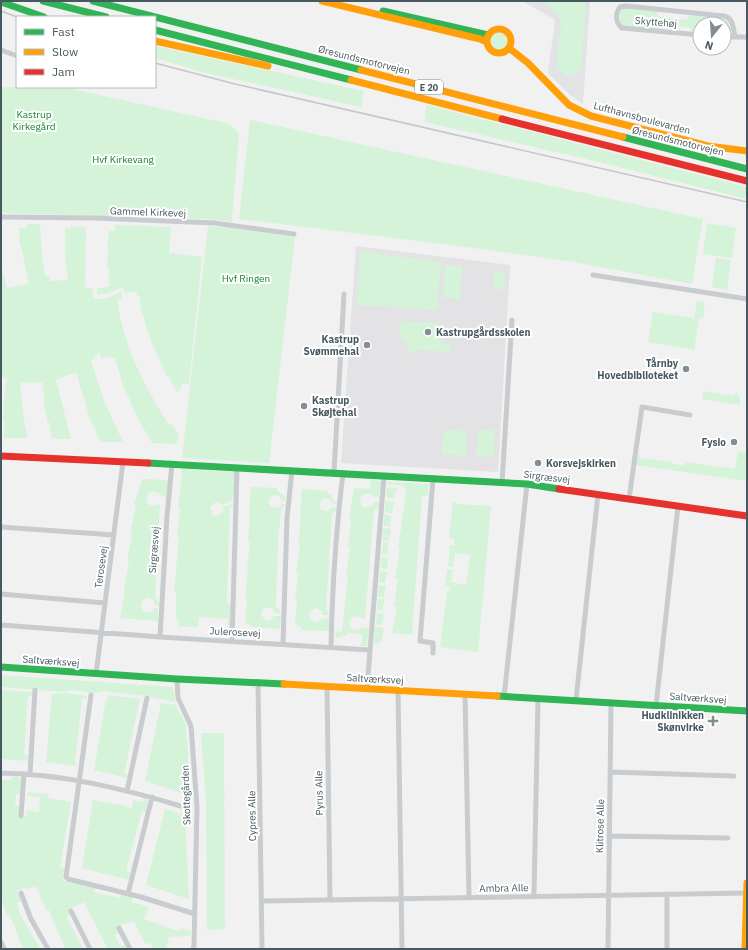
<svg xmlns="http://www.w3.org/2000/svg" width="748" height="950" font-family="'IBM Plex Sans',sans-serif">
<style>
.education{fill:#e3e2e4}
.airport{fill:#e2e3e5}
.green{fill:#d4f3d9}
.lines{fill:none;stroke-linecap:round;stroke-linejoin:round}
.street{stroke:#c8ccce;stroke-width:5}
.fast{stroke:#30b455;stroke-width:7}
.slow{stroke:#ff9f0a;stroke-width:7}
.jam{stroke:#e5322d;stroke-width:7}
.rail{stroke:#c4c7c9;stroke-width:1.5}
.poi-dot{fill:#828e93;stroke:#fff;stroke-width:1.5}
.labels{text-anchor:middle;dominant-baseline:central;stroke-width:4;stroke-linejoin:round;paint-order:stroke}
.shield{fill:#fff;stroke:#7e8b90;stroke-width:1}
.shield-label{font-size:9px;font-weight:bold;fill:#465960}
.street-label{font-size:10px;fill:#465960;stroke:#fff}
.park-label{font-size:10px;fill:#0e8531;stroke:#fff}
.poi-label{font-size:10px;font-weight:bold;fill:#465960;stroke:#fff;text-anchor:end}
</style>
<rect width="100%" height="100%" fill="#f2f1f1"/>
<path class="education" d="M356 246 510 265 498 472 341 463Z"/>
<path class="airport" d="M522 1H590L583 104 569 94 548 73 555 20Z"/>
<path class="green" d="M539 1H586L582 62 581 68 576 75H567C544 65 570 32 557 14 553 7 546 5 539 1Z
M626 8 657 11V16L687 20 689 15 724 18C731 21 732 26 730 32L724 35V24H700V33L690 32 691 28 661 24 660 30 629 27 622 25 619 20 621 10Z
M491 41a8 8 0 1 1 16 0a8 8 0 1 1-16 0Z
M155 46 364 91 361 107 206 73 155 58Z
M1 87 68 88 226 123 233 127 239 133 232 222 209 219 1 213Z
M427 105 747 187V199L582 158 424 122Z
M250 120 703 219 692 284 568 261 466 247 239 219Z
M707 223 736 228 732 258 703 254Z
M27 224H40L42 256 45 276H49L50 281 68 280 66 263H65V228L71 229V226L86 227 85 287 93 288V298C101 302 114 296 121 291L122 299 117 300C124 347 144 385 169 425L172 424 179 435 177 444 152 443 144 429H143L138 417H137L125 389H124L115 358H112L111 356 102 358 99 352 91 361 105 403 123 442H100L92 422 91 423 76 372 56 380 71 439H52L49 422H47L46 409H44V391H43L42 382 20 383 24 420 28 438H4L5 421H3L4 404H3L7 379 1 376V263L7 288 29 284 21 246H20L19 228H27Z
M115 225 171 227 169 253 202 257 189 384H182L180 390 177 392 169 377H167L154 347H153L148 331H147L143 314H142L139 296H137V292L124 293V289L122 287 108 293 97 295V288L109 287V269L107 268 108 249H107L109 231H115Z
M208 226 231 228 295 237 269 463 182 458Z
M360 251 441 262 437 310 357 305Z
M716 258 731 260 727 290 712 287Z
M445 265 462 266 460 299 443 298Z
M495 272H505L504 289H493Z
M697 301 705 302 703 319 694 318Z
M653 312 699 319 694 350 648 342Z
M403 321 443 324 442 343 451 344 450 352 417 350V353H409L407 343 401 338 399 324Z
M703 391 735 396V393H738V396L740 397V405L702 399Z
M444 430 467 431 466 456 442 454Z
M478 430 495 431 494 457 476 456Z
M738 451 747 452 746 481 636 465 638 456 641 453 640 458 672 462V464L685 465 686 462 735 469Z
M181 469 236 472 235 495 233 496V500L222 505 218 502 214 503 210 508 213 515 217 516 223 512V507L235 503 230 508 227 602 231 607 230 631H228V619L199 617 198 627H179V620L176 619V592H174L179 536 177 535 180 508 178 507 182 474Z
M142 479 168 480 166 497 161 496C149 480 136 512 160 504L155 596 158 601 159 605H155L153 600 148 598 143 600 141 605 142 610 147 613 152 612 155 608H158V621L120 618 125 590H124L129 562H127L132 534 130 533 136 506 134 505Z
M371 480 381 481 379 497H374L372 495 366 493C358 497 358 504 365 508L372 506 375 501H379V507L374 510 365 619 354 616C348 620 348 626 354 630L360 629 362 627 369 628 367 646H361L362 634 346 633V636H341V638L335 637V631L342 632 348 575H346L350 548 348 547 351 519 349 518 354 488 370 489Z
M387 482 429 484 428 496H422L412 635 392 633 397 607 394 606 398 579 395 578 400 549H398L406 493 404 486 387 484Z
M251 487 277 488V491L285 496V501H282L279 496 273 495C262 502 274 514 282 504H286L281 509 278 543 276 607 281 611V613H275C273 608 269 606 264 608L261 613 263 618C267 622 271 621 274 616H281L280 629 253 627 245 622 247 598H245L248 570H247L250 542 248 541 250 513H249Z
M387 487 396 488 398 489V491H395L394 499 386 497Z
M302 489 328 491 327 493 331 495 333 501 338 502 337 504 332 503 331 500 324 498 319 502 320 509 327 511 332 507H337V510L332 514 326 609 329 615H323L322 611 316 608 310 611 309 614 311 620 317 622 323 618H329V631L302 630 301 627 295 624 297 601H295L298 573H296L300 545 298 544 301 517 300 516Z
M385 501 394 502 392 513 385 512Z
M453 502H456V504L491 506 478 652 440 647 447 592H449L450 587 445 586 447 569 453 570 451 582 466 585 470 555 455 553 453 567 448 566 450 545H454V539L449 538Z
M384 514 391 516 390 526H384Z
M383 528 391 529 389 541 383 540Z
M383 542 389 543 387 554H382Z
M381 557 388 558 387 569 380 568Z
M380 571 387 572 385 583 379 582Z
M379 585 386 586 384 597 378 596Z
M378 599H384L383 610H377Z
M377 613 384 614 382 625 376 624Z
M375 627 384 628 382 639 379 643 374 644Z
M1 675 173 687 175 702 145 696 102 691 94 693 71 690 65 692 1 687Z
M1 690 32 692V696H28L24 755H28V761L1 759Z
M66 693 87 696V699L82 698 75 764H77V766L46 762 52 694Z
M108 695 140 699 124 774 128 775 127 778 94 770 106 699H107Z
M161 703 176 705 186 725 191 796 145 781Z
M201 733H224L225 929 207 930 206 802Z
M11 777H18L21 780 20 794H16L15 806H20L19 818 23 819 24 816H27V811L39 812 40 797 28 796V792L49 794 48 798 71 802 60 868 65 869 63 881 95 888 94 892 120 898 121 894 133 897 132 902 149 907 144 919 180 932 181 928 191 931 190 936 169 937 166 949H153L150 943 145 944 134 921 116 927 119 933 115 935 120 947 125 945 126 949H108L84 902 68 910 70 915 67 917 83 949H65L49 910H46L36 886 29 889 24 888 17 890 21 901 17 903 19 912 40 949H23L10 915 7 916 1 897V780H11Z
M144 798 147 799 146 812 142 811 126 871 131 873 129 880 82 868 93 800 126 806 129 808H132L133 800 142 802Z
M165 809 185 815 189 899 146 885Z"/>
<g class="lines">
<path class="street" d="M700 35 622 28C615 22 615 14 620 7L626 6 724 16C734 18 733 29 735 37
M724 37H747
M1 50 17 56
M1 217 95 218 214 223 294 234
M593 275 747 299
M334 472 344 294
M433 479 420 641 433 643V653
M502 483 512 320
M629 499 642 407 690 415
M1 527 114 535
M1 594 105 603
M1 625 160 637 369 650
M160 637 167 516 172 464
M232 641 237 468
M283 644 287 518 292 470
M331 648C332 589 336 531 343 473
M96 674 123 462
M177 679 178 698 191 726 197 807 194 945 193 949
M258 683 262 949
M327 686 330 900
M367 688 384 476
M398 690 402 949
M465 694 469 897
M91 695 66 877 68 879 141 897 195 914
M504 697 527 484
M576 700 598 494
M656 706 678 506
M610 772 734 776
M1 773C63 774 125 789 184 807
M30 774 35 690
M127 791 147 698
M21 816 24 774
M609 836 728 838
M21 893 31 919 48 949
M128 894 152 797
M534 896 538 698
M262 901 747 893
M71 911 90 949
M119 928 130 949
M1 942 4 949
M608 949 611 703
M667 949V894"/>
<path class="fast" d="M43 1 106 17
M93 1 361 70
M1 2 44 17
M383 11 488 35
M155 30 351 80
M623 137 747 169
M148 463 527 484 559 489
M1 667 177 679 284 684
M497 696 747 711"/>
<path class="slow" d="M322 1 480 39 487 42
M487 41a12 12 0 1 1 24 0a12 12 0 1 1-24 0Z
M155 41 268 66
M509 48 528 63 569 105 591 116 708 146 747 151
M361 70 623 137
M351 80 502 119
M284 684 497 696
M745 949 747 883"/>
<path class="jam" d="M502 119 747 181
M1 456 148 463
M559 489 747 516"/>
<path class="rail" d="M1 11 17 17
M155 63 235 84 747 202"/>
</g>
<g class="poi-dot">
<circle cx="428" cy="332" r="4"/>
<circle cx="367" cy="345" r="4"/>
<circle cx="686" cy="369" r="4"/>
<circle cx="304" cy="406" r="4"/>
<circle cx="734" cy="442" r="4"/>
<circle cx="538" cy="463" r="4"/>
<path d="M711 715h4v4h4v4h-4v4h-4v-4h-4v-4h4z"/>
</g>
<g class="labels">
<rect class="shield" x="415" y="80" width="28" height="14" rx="3"/>
<g class="shield-label">
<text x="429" y="87">E 20</text>
</g>
<g class="street-label">
<text transform="translate(656 22) rotate(5)">Skyttehøj</text>
<text transform="translate(364 60) rotate(14)">Øresundsmotorvejen</text>
<text transform="translate(642 118) rotate(15)">Lufthavnsboulevarden</text>
<text transform="translate(678 141) rotate(14)">Øresundsmotorvejen</text>
<text transform="translate(148 212) rotate(2)">Gammel Kirkevej</text>
<text transform="translate(547 477) rotate(7)">Sirgræsvej</text>
<text transform="translate(154 550) rotate(-86)">Sirgræsvej</text>
<text transform="translate(101 567) rotate(-82)">Terosevej</text>
<text transform="translate(235 632) rotate(3)">Julerosevej</text>
<text transform="translate(51 661) rotate(4)">Saltværksvej</text>
<text transform="translate(375 679) rotate(3)">Saltværksvej</text>
<text transform="translate(698 698) rotate(4)">Saltværksvej</text>
<text transform="translate(319 793) rotate(-91)">Pyrus Alle</text>
<text transform="translate(186 795) rotate(-92)">Skottegården</text>
<text transform="translate(252 816) rotate(-91)">Cypres Alle</text>
<text transform="translate(600 826) rotate(-89)">Klitrose Alle</text>
<text transform="translate(504 888) rotate(-1)">Ambra Alle</text>
</g>
<g class="park-label">
<text x="34" y="114">Kastrup<tspan x="34" dy="12">Kirkegård</tspan></text>
<text x="123" y="159">Hvf Kirkevang</text>
<text x="246" y="278">Hvf Ringen</text>
</g>
<g class="poi-label">
<text x="436" y="332" text-anchor="start">Kastrupgårdsskolen</text>
<text x="359" y="339">Kastrup<tspan x="359" dy="12">Svømmehal</tspan></text>
<text x="678" y="363">Tårnby<tspan x="678" dy="12">Hovedbiblioteket</tspan></text>
<text x="312" y="400" text-anchor="start">Kastrup<tspan x="312" dy="12">Skøjtehal</tspan></text>
<text x="726" y="442">Fysio</text>
<text x="546" y="463" text-anchor="start">Korsvejskirken</text>
<text x="704" y="715">Hudklinikken<tspan x="704" dy="12">Skønvirke</tspan></text>
</g>
</g>
<rect width="748" height="950" fill="none" stroke="#465960" stroke-width="4"/>
<rect x="16" y="16" width="140" height="72" fill="#ffffff" stroke="#b5bdbf"/>
<rect x="24" y="29" width="20" height="6" fill="#30b455" stroke="#b5bdbf"/>
<text x="52" y="36" font-size="12" fill="#465960">Fast</text>
<rect x="24" y="49" width="20" height="6" fill="#ff9f0a" stroke="#b5bdbf"/>
<text x="52" y="56" font-size="12" fill="#465960">Slow</text>
<rect x="24" y="69" width="20" height="6" fill="#e5322d" stroke="#b5bdbf"/>
<text x="52" y="76" font-size="12" fill="#465960">Jam</text>
<g transform="translate(712 36) rotate(197)"><circle r="19" fill="#ffffff" stroke="#b5bdbf"/>
<path d="M0-3L7 15L0 10L-7 15Z" fill="#828e93"/>
<text y="-6" font-size="11" font-weight="bold" text-anchor="middle" fill="#465960">N</text>
</g>
</svg>
